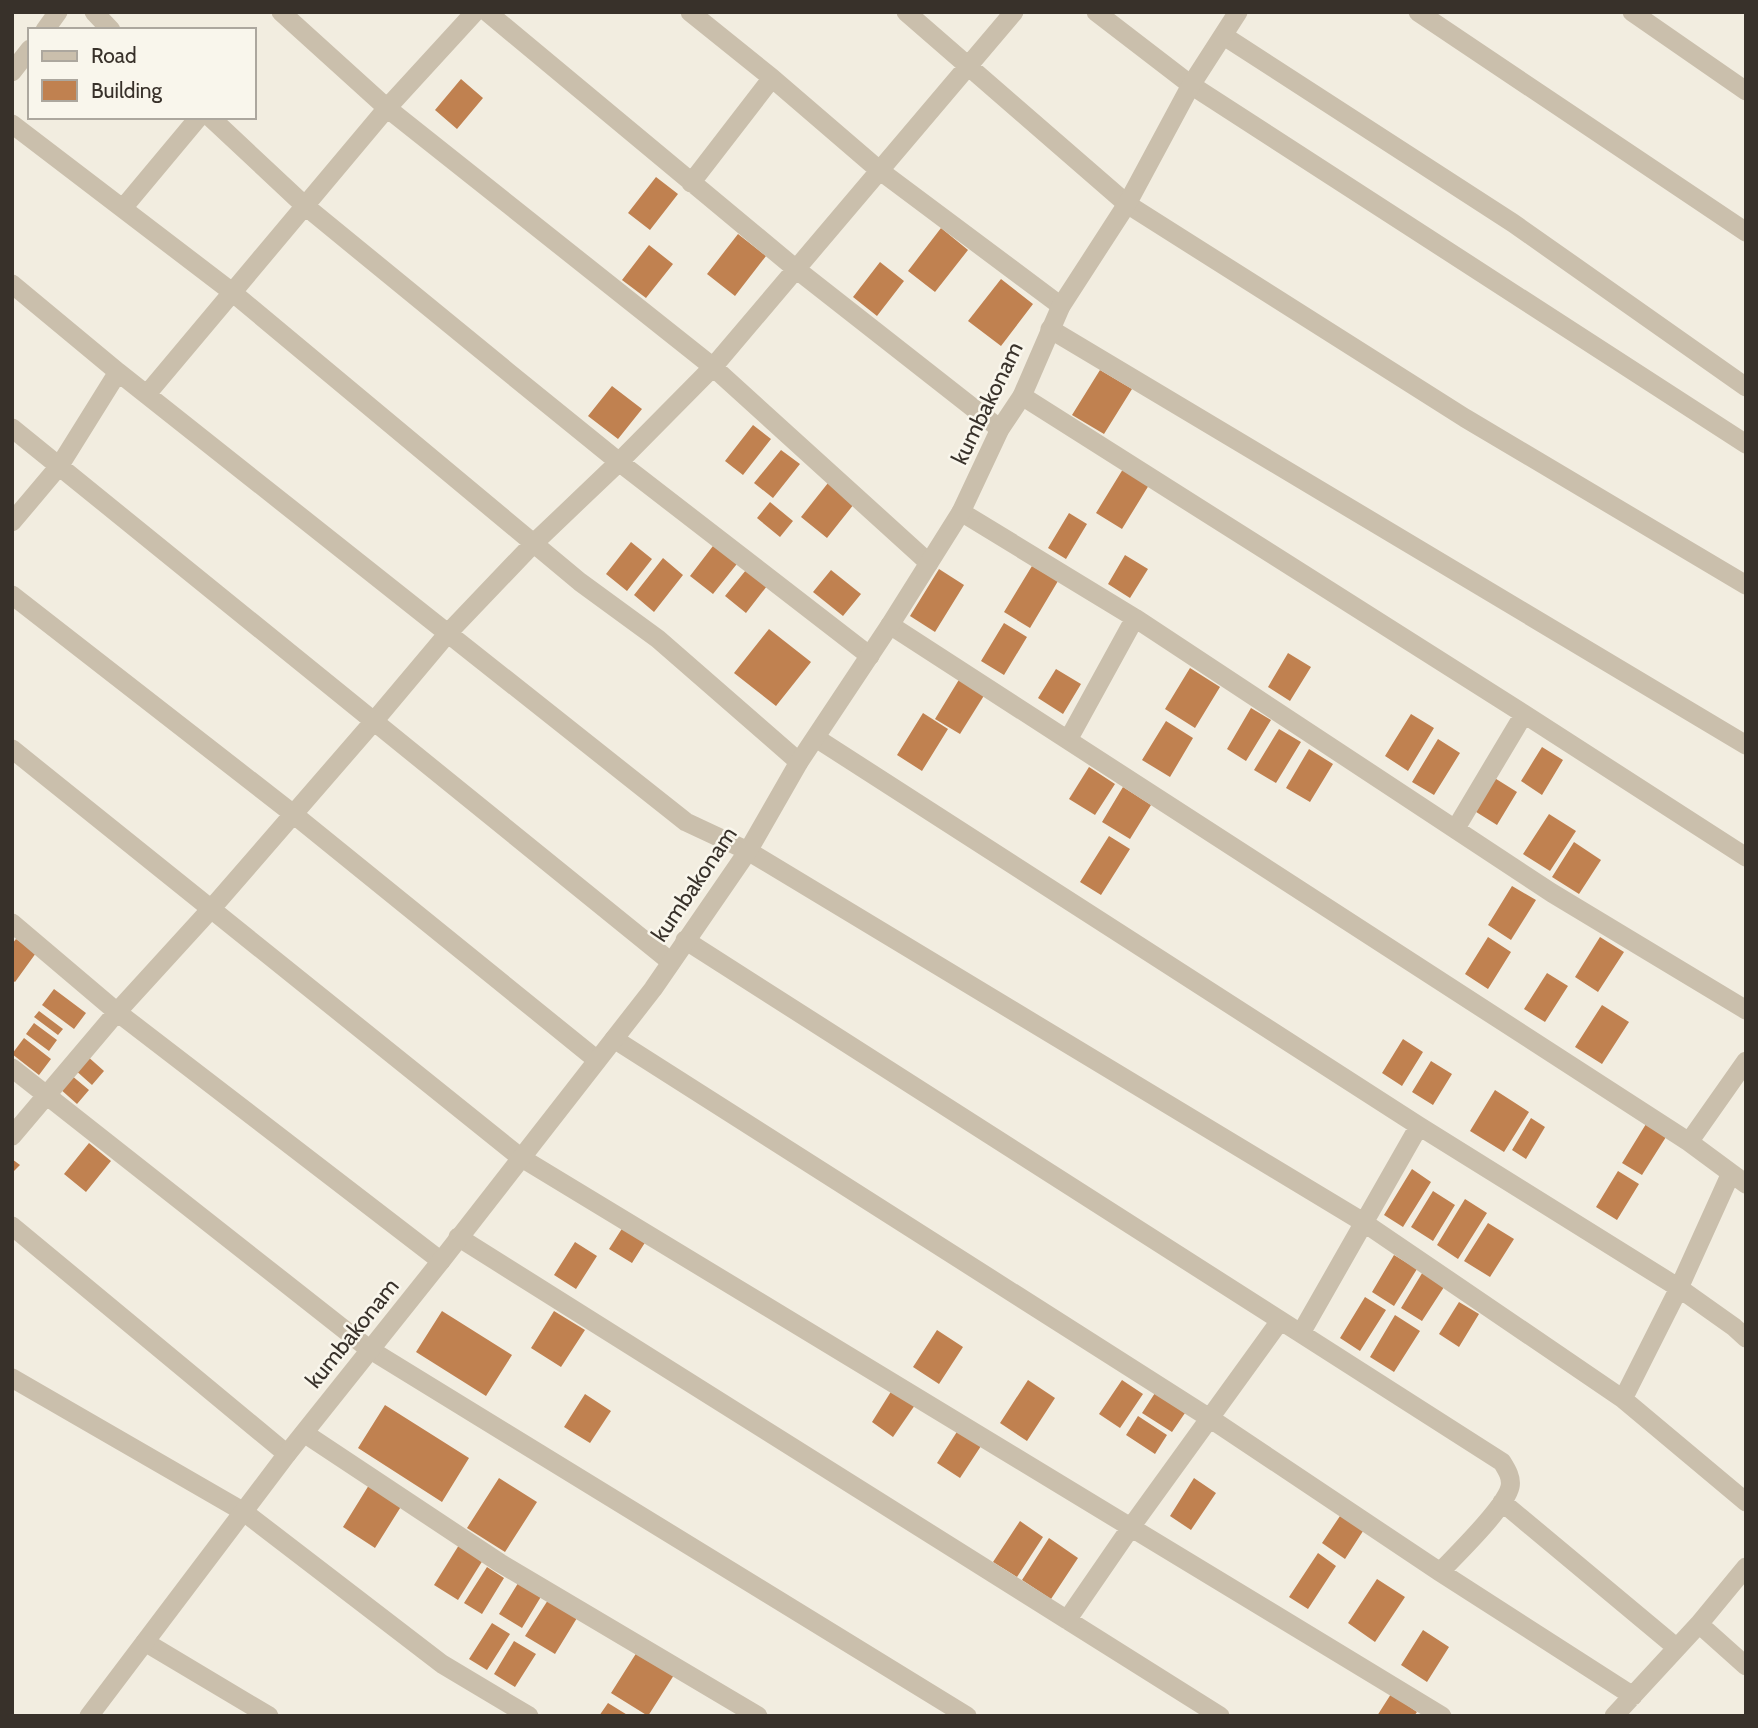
<svg xmlns="http://www.w3.org/2000/svg" width="1758" height="1728" font-family="Cabin,sans-serif">
<style>
.building{fill:#c08150}
.lines{fill:none;stroke-linecap:round;stroke-linejoin:round}
.minor{stroke:#cabfac;stroke-width:19}
.tertiary{stroke:#cabfac;stroke-width:19}
.labels{text-anchor:middle;dominant-baseline:central;stroke-width:5;stroke-linejoin:round;paint-order:stroke}
.street-label{font-size:23px;fill:#38312a;stroke:#f9f6ec}
</style>
<rect width="100%" height="100%" fill="#f2ede0"/>
<path class="building" d="M461 79 483 98 457 129 435 110Z
M656 177 678 194 650 230 628 213Z
M941 228 968 250 935 292 908 271Z
M738 234 766 256 735 296 707 274Z
M649 245 673 264 646 298 622 280Z
M880 262 904 281 877 316 853 297Z
M1001 279 1033 304 1001 346 968 321Z
M1100 370 1132 389 1104 434 1072 415Z
M612 386 642 409 618 439 588 416Z
M753 425 771 439 743 475 725 461Z
M781 450 800 464 773 498 754 483Z
M1123 469 1149 485 1122 529 1096 513Z
M828 483 854 504 827 538 801 517Z
M770 502 793 521 780 537 757 518Z
M1069 513 1087 524 1066 559 1048 548Z
M631 542 652 559 627 591 606 574Z
M716 542 740 560 713 594 690 576Z
M1125 555 1148 569 1130 598 1108 584Z
M663 558 683 575 654 612 634 595Z
M1032 566 1058 581 1030 628 1004 612Z
M939 569 964 585 935 632 910 616Z
M746 570 767 586 746 613 725 596Z
M831 570 861 594 843 616 813 592Z
M1004 623 1027 637 1004 675 981 661Z
M769 629 811 662 776 706 734 673Z
M1288 653 1311 667 1290 701 1268 687Z
M1190 668 1220 687 1195 728 1165 709Z
M1056 669 1081 684 1063 714 1038 698Z
M960 678 985 694 960 734 935 719Z
M1251 708 1271 720 1246 761 1227 749Z
M923 713 948 729 922 771 897 755Z
M1411 714 1434 728 1408 771 1385 756Z
M1166 721 1193 738 1170 777 1142 760Z
M1279 729 1301 742 1276 783 1254 770Z
M1438 739 1460 753 1434 795 1412 782Z
M1542 747 1563 760 1542 795 1521 781Z
M1309 749 1333 764 1310 802 1286 788Z
M1089 767 1115 784 1095 815 1069 799Z
M1493 777 1517 792 1497 825 1473 810Z
M1123 787 1151 805 1130 839 1102 822Z
M1549 814 1576 831 1550 871 1523 854Z
M1109 836 1130 849 1101 895 1080 882Z
M1574 842 1601 860 1579 894 1552 877Z
M1512 886 1536 900 1511 940 1488 925Z
M1488 937 1511 952 1488 989 1465 974Z
M1600 937 1624 952 1598 992 1575 977Z
M16 939 36 953 15 982 12 980V944Z
M1547 973 1568 986 1545 1022 1524 1009Z
M54 989 86 1013 74 1029 42 1005Z
M1602 1005 1629 1022 1602 1064 1575 1047Z
M39 1011 63 1029 58 1035 34 1017Z
M34 1023 57 1040 49 1051 26 1034Z
M24 1038 51 1059 39 1075 12 1054Z
M1403 1039 1423 1052 1402 1086 1382 1073Z
M86 1055 104 1071 92 1085 74 1069Z
M1431 1061 1452 1074 1433 1105 1412 1092Z
M71 1075 89 1090 77 1104 59 1088Z
M1495 1090 1529 1112 1504 1152 1470 1131Z
M1531 1118 1545 1127 1526 1159 1512 1150Z
M1646 1124 1666 1137 1642 1175 1622 1163Z
M89 1143 111 1161 86 1192 64 1174Z
M12 1159 20 1165 12 1173Z
M1412 1169 1431 1182 1403 1227 1384 1215Z
M1618 1171 1639 1184 1617 1220 1596 1207Z
M1433 1191 1455 1205 1433 1241 1411 1227Z
M1465 1199 1487 1213 1458 1259 1437 1245Z
M1488 1223 1514 1239 1490 1277 1464 1261Z
M623 1227 646 1241 632 1263 609 1249Z
M575 1242 597 1256 576 1289 554 1275Z
M1394 1255 1417 1269 1394 1306 1372 1292Z
M1424 1270 1446 1284 1422 1321 1401 1308Z
M1365 1297 1386 1310 1360 1351 1340 1338Z
M1459 1302 1479 1314 1459 1347 1439 1334Z
M442 1311 512 1355 486 1396 416 1352Z
M554 1311 585 1330 561 1367 531 1348Z
M1395 1315 1420 1331 1394 1372 1370 1357Z
M937 1330 963 1347 939 1384 913 1367Z
M1028 1380 1055 1398 1027 1441 1000 1423Z
M1122 1380 1143 1394 1120 1428 1099 1414Z
M892 1390 915 1405 893 1437 872 1422Z
M1155 1393 1185 1413 1172 1432 1142 1413Z
M585 1394 611 1411 590 1443 564 1427Z
M385 1405 469 1458 442 1502 358 1448Z
M1138 1416 1167 1435 1155 1454 1126 1435Z
M960 1427 983 1443 960 1478 937 1463Z
M499 1478 537 1502 505 1552 467 1528Z
M1194 1478 1216 1493 1191 1530 1170 1516Z
M369 1485 402 1505 375 1548 343 1527Z
M1342 1513 1365 1528 1345 1559 1322 1543Z
M1020 1521 1043 1537 1017 1577 993 1562Z
M1049 1538 1078 1558 1051 1599 1022 1580Z
M459 1545 483 1560 458 1600 434 1585Z
M1318 1553 1336 1566 1308 1609 1289 1597Z
M487 1567 504 1578 482 1614 464 1603Z
M1377 1579 1405 1597 1375 1642 1348 1623Z
M520 1580 542 1595 522 1628 499 1614Z
M548 1600 577 1618 555 1654 525 1636Z
M492 1623 510 1634 487 1670 469 1659Z
M1423 1630 1449 1647 1427 1682 1401 1665Z
M514 1641 536 1654 515 1687 494 1674Z
M637 1652 674 1675 648 1716 611 1693Z
M1391 1694 1417 1712 1414 1716H1377Z
M608 1703 629 1716H599Z"/>
<g class="lines">
<path class="minor" d="M94 12 111 30
M281 12 387 108 713 367 929 563
M487 12 796 269 1000 429
M690 12 772 78 879 170 1061 306
M906 12 1127 204 1465 418 1746 585
M1096 12 1191 85 1746 444
M1418 12 1746 232
M1632 12 1746 91
M45 30 58 12
M1224 36 1513 223 1746 387
M12 72 30 49
M210 117 304 205 508 372 619 462 870 656
M12 124 232 292 580 582 658 639 799 762
M691 183 772 78
M123 208 199 117
M12 284 118 372 686 822 748 851 1363 1222 1623 1399
M1050 329 1746 745
M147 394 387 108 475 12
M1022 396 1524 714 1746 857
M12 428 671 962
M961 512 1135 618 1552 893 1746 1010
M12 522 60 465 118 372
M12 595 292 813 597 1060
M890 625 1689 1142 1731 1173
M816 738 1419 1126 1679 1288 1734 1327 1746 1338
M1068 740 1135 618
M12 749 520 1157 1442 1716
M1456 828 1524 714
M12 923 117 1012 441 1261
M685 940 1502 1462C1507 1470 1512 1478 1510 1487 1505 1508 1456 1555 1440 1572
M614 1039 1211 1419 1440 1572 1633 1696
M12 1068 369 1349 967 1716
M12 1136 117 1012 211 909 375 720 449 632 533 544 619 462 713 367 1014 12
M1689 1142 1746 1061
M1746 1184 1731 1173 1679 1288 1623 1399 1746 1502
M12 1226 287 1454
M458 1237 1220 1716
M1301 1333 1419 1126
M12 1378 244 1512 442 1664 529 1716
M304 1433 500 1563 758 1716
M1502 1502 1677 1648
M1746 1567 1699 1624 1746 1666
M1067 1620 1131 1527 1280 1321
M145 1642 269 1716
M1614 1716 1699 1624"/>
<path class="tertiary" d="M89 1716 287 1454 441 1261 653 989 748 851 799 762 890 625 961 512 1000 429 1022 396 1061 306 1127 204 1191 85 1238 12"/>
</g>
<g class="labels">
<g class="street-label">
<text transform="translate(987 403) rotate(-64)">kumbakonam</text>
<text transform="translate(694 884) rotate(-56)">kumbakonam</text>
<text transform="translate(352 1333) rotate(-51)">kumbakonam</text>
</g>
</g>
<rect width="1758" height="1728" fill="none" stroke="#38312a" stroke-width="28"/>
<rect x="28" y="28" width="228" height="91" fill="#f9f6ec" stroke="#aca79e" stroke-width="2"/>
<rect x="42" y="51" width="35" height="10" fill="#cabfac" stroke="#aca79e" stroke-width="2"/>
<text x="91" y="63" font-size="21" fill="#38312a">Road</text>
<rect x="42" y="80" width="35" height="21" fill="#c08150" stroke="#aca79e" stroke-width="2"/>
<text x="91" y="98" font-size="21" fill="#38312a">Building</text>
</svg>
